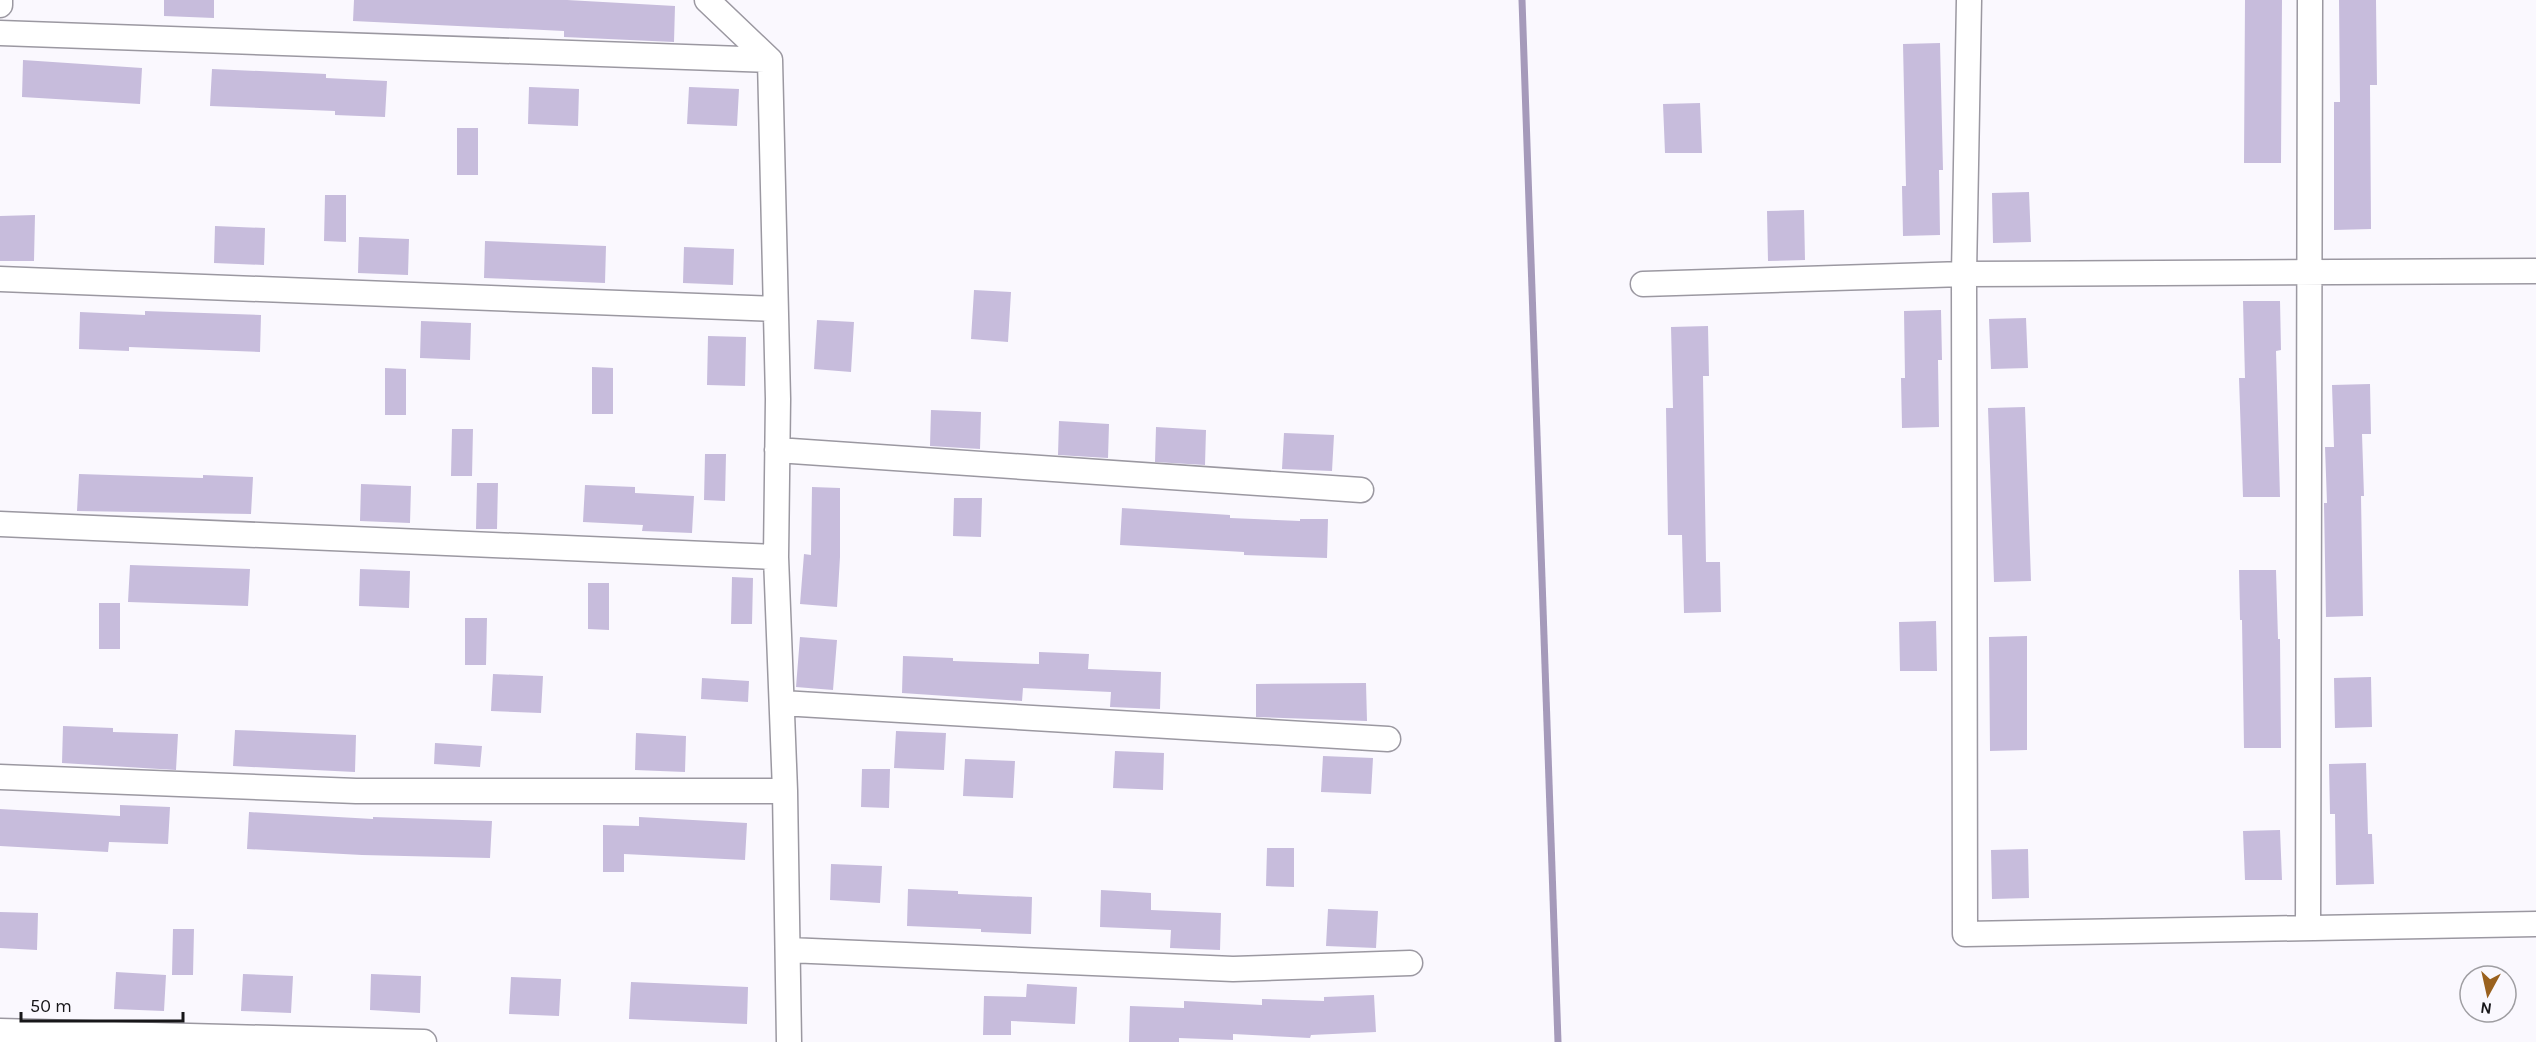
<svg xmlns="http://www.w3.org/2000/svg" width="2536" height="1042" font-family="Karla,sans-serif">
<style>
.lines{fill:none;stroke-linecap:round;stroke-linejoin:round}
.stream{stroke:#a59aba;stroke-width:7}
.building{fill:#c7bcdc}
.street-casing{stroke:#9b98a1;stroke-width:27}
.street{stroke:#fff;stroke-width:24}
</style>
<rect width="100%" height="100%" fill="#faf8fe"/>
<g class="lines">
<path class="stream" d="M1522 0 1558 1042"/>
</g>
<path class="building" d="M164 0H214V18L164 16Z
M354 0H567L675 6 674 42 564 37V31L353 21Z
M2245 0H2282L2281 163H2244Z
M2339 0H2376L2377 85H2370L2371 229 2334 230V102H2340Z
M1940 43 1943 170H1939L1940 235 1903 236 1902 186H1906L1903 44Z
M23 60 142 68 140 104 22 97Z
M212 69 326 74V78L387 81 385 117 335 115V111L210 106Z
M529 87 579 89 578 126 528 124Z
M689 87 739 89 737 126 687 124Z
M1700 103 1702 153H1665L1663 104Z
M457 128H478V175H457Z
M2029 192 2031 242 1993 243 1992 193Z
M325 195H346V242L324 241Z
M1804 210 1805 260 1768 261 1767 211Z
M35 215 34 261H0V216Z
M215 226 265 228 264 265 214 263Z
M359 237 409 239 408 275 358 273Z
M485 241 606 246 605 283 484 278Z
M684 247 734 249 733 285 683 283Z
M974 290 1011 292 1008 342 971 339Z
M2243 301H2280L2281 350 2276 351 2280 497H2243L2239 378H2245Z
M1941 310 1942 360H1938L1939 427 1902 428 1901 378H1905L1904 311Z
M145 311 261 315 260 352 129 347V351L79 349 80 312 145 315Z
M2026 318 2028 368 1991 369 1989 319Z
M817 320 854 322 851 372 814 369Z
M421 321 471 323 470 360 420 358Z
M1708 326 1709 376H1703L1706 562H1720L1721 612 1684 613 1682 535H1668L1666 408H1673L1671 327Z
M708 336 746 337 745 386 707 385Z
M592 367 613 368V414H592Z
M385 368 406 369V415H385Z
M2370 384 2371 434H2362L2364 496H2361L2363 616 2326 617 2324 503H2327L2325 447H2334L2332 385Z
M2025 407 2031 581 1994 582 1988 408Z
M931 410 981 412 980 449 930 446Z
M1059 421 1109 424 1108 458 1058 455Z
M1156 427 1206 430 1205 465 1155 462Z
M452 429H473L472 476H451Z
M1284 433 1334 435 1332 471 1282 469Z
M705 454H726L725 501 704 500Z
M79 474 203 478V475L253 477 251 514 77 511Z
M477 483H498L497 529H476Z
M361 484 411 486 410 523 360 521Z
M585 485 635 487V493L694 496 692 533 642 531 643 525 583 522Z
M812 487 840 488V557L837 607 800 604 804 554 811 555Z
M954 498H982L981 537 953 536Z
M1122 508 1230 515V518L1300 521V519H1328L1327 558 1244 555V552L1120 545Z
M130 565 250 569 248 606 128 602Z
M360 569 410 571 409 608 359 606Z
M2239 570H2276L2278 639H2280L2281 748H2244L2242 620H2240Z
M732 577 753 578 752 624H731Z
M588 583H609V630L588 629Z
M99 603H120V649H99Z
M465 618H487L486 665H465Z
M1936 621 1937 671H1900L1899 622Z
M2027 636V750L1990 751 1989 637Z
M800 637 837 640 833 690 796 687Z
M1039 652 1089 654 1088 669 1161 672 1160 709 1110 707 1111 692 1023 688 1022 701 902 693 903 656 953 658V661L1039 664Z
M493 674 543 676 541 713 491 711Z
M2371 677 2372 727 2335 728 2334 678Z
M702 678 749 681 748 702 701 699Z
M1366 683 1367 721 1256 717V684Z
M63 726 113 728V732L178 734 176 770 62 763Z
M235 730 356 735 355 772 233 766Z
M896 731 946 733 944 770 894 768Z
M636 733 686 736 685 772 635 770Z
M435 743 482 746 480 767 434 764Z
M1115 751 1164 753 1163 790 1113 788Z
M1323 756 1373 758 1371 794 1321 792Z
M965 759 1015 761 1013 798 963 796Z
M2366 763 2368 834H2372L2374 884 2336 885 2335 814H2330L2329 764Z
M862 769H890L889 808 861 807Z
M120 805 170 807 168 844 109 842 108 852 0 846V809L120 816Z
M249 812 373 819V817L492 821 490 858 362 855 247 849Z
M639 817 747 823 745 860 624 854V872H603V825L639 826Z
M2280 830 2282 880H2245L2243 831Z
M1267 848H1294V887L1266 886Z
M2028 849 2029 898 1992 899 1991 850Z
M831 864 882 866 880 903 830 900Z
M908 889 958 891V894L1032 897 1031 934 981 932V929L907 926Z
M1101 890 1151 893V910L1221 913 1220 950 1170 948 1171 930 1100 927Z
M1328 909 1378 911 1376 948 1326 946Z
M0 912 38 913 37 950 0 948Z
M173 929H194L193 975H172Z
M116 972 166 975 164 1011 114 1009Z
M243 974 293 976 291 1013 241 1011Z
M371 974 421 976 420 1013 370 1010Z
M511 977 561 979 559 1016 509 1014Z
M631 982 748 987 747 1024 629 1019Z
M1027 984 1077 987 1075 1024 1011 1021V1035H983L984 996 1026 997Z
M1374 995 1376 1032 1311 1035 1310 1038 1233 1034V1040L1179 1038V1042H1129L1130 1006 1184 1008V1001L1262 1005V999L1324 1001V997Z"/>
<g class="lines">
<defs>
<path id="street" d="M707 0 770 60 778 399 776 557 785 791 789 1042
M1969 0 1964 274 1965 934 2536 924
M0 5V0
M0 33 770 60
M0 279 774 309
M1643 284 1964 274 2536 271
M777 450 1361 490
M0 524 776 557
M782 703 1388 739
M0 777 356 791H785
M2308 928 2310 0
M788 950 1233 969 1410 963
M0 1031 424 1042"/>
</defs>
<use href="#street" class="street-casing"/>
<use href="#street" class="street"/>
</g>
<g transform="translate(2488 994) rotate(188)"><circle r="28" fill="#faf8fe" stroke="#9f9ea2" stroke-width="1.5"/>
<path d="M0-4.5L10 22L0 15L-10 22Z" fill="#9a611e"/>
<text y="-9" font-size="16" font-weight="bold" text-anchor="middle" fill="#171619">N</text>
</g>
<path d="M21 1012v9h162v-9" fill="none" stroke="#171619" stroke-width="3"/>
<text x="30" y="1012" font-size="18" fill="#171619" stroke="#faf8fe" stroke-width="4.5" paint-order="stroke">50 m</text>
</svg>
